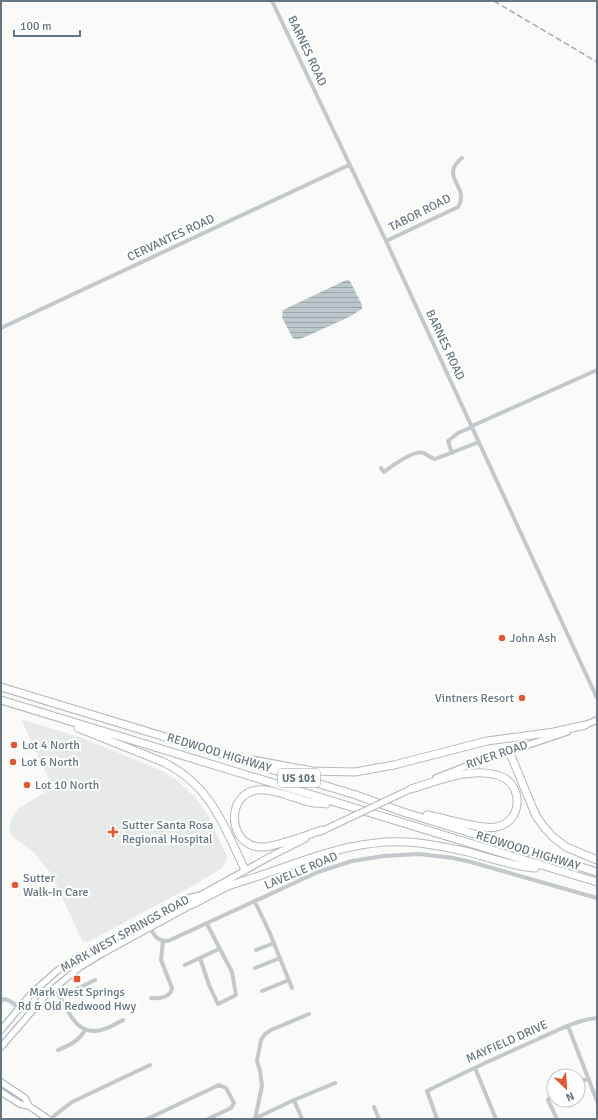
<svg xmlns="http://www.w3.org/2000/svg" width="598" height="1120" font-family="Signika,sans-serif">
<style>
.built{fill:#e8e9e9}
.water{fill:url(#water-rules)}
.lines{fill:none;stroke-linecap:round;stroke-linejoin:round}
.secondary-casing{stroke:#b3babf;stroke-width:8}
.motorway-casing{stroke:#b4b9bd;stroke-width:9}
.minor{stroke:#c3c8cc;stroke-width:4}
.secondary{stroke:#fff;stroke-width:5.5}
.motorway{stroke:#fff;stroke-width:7}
.rail{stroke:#a2aab0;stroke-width:1.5;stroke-dasharray:6 3;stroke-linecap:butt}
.secondary-bridge-casing{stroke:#b3babf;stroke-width:8;stroke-linecap:butt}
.secondary-bridge{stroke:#fff;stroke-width:5.5}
.poi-dot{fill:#e4572e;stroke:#fff;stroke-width:1.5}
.labels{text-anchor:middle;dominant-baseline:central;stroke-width:4;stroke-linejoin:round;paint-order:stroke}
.shield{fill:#fff;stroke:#939fa8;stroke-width:1}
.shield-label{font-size:11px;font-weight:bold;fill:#657683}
.street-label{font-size:12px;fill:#657683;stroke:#fff}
.poi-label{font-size:12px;fill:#657683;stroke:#fff;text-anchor:start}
</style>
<defs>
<pattern id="water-rules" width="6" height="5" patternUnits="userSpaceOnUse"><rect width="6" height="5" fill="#bbc7cb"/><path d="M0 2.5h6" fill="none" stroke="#9ca6aa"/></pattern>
</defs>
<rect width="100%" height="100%" fill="#fafaf8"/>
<path class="built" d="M21 719 82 738 158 769 174 778 195 797 204 809 210 819 227 857 226 862 222 868 196 884 88 942 85 941 83 942 50 872 33 852 12 836 9 830 11 820 18 809 42 794 53 788Z"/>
<path class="water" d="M348 280 350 281 362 305V309L349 317 305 337C300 339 296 341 292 337L282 317 283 310 344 281Z"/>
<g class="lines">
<defs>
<path id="secondary" d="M583 726 597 720
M436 778 477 762 567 732
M398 795 415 787
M320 832 343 821
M1 1030 31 994 57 971 73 960 189 898 201 895
M1 1047 45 996 80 967 103 953 193 904 201 895 271 856 305 839
M1 1082 25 1098 29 1106
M1 1092 20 1104 29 1106 48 1119"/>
<path id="motorway" d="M1 687 356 795 403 812 597 872
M1 700 597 882
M78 728 163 762C211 785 224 826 245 870
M509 751 536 816 544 827 553 837 566 847 597 860
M253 760 312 771 355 772 394 765 487 741 554 732 585 725
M411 789C438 781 469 767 497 775 524 782 524 822 496 827 481 830 445 818 427 815
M322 830C307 835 274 848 260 847 228 845 225 795 257 790 274 788 297 800 314 803 318 803 322 803 326 804
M193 904 228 886 240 882C300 864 355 835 419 843 434 845 450 848 464 851 488 857 511 866 535 868"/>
</defs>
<use href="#secondary" class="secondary-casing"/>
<use href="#motorway" class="motorway-casing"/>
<path class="minor" d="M272 1 386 241 597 698
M386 241 458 207C471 187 438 177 462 158
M1 328 349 165
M472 426 597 370
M452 453 448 441 458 433 472 427
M381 468 384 472C390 467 415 449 424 453 427 455 431 458 435 459L479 442
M255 902 269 931 292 988
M147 921C152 931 155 942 168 941L318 872 352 861 384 856 419 854 453 858 471 862 597 898
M256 950 274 943
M200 958 209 985 218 1004 236 995 232 972 207 924
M185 965 219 949
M255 968 280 958
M54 988C67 1004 73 1037 101 1030 108 1029 116 1024 123 1020
M262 991 289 980
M61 997 95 980
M151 998C160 999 171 997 172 988L161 960 163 941
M1 1000 5 999C11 1001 14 1003 18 1008
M568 1026 597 1101
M58 1050C70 1045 79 1041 85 1030
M475 1068 496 1119
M578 1081 589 1079
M554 1091 548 1100 557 1119
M294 1100 302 1119
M374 1107 379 1119
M256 1118 294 1100 335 1083
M50 1119 72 1102 150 1065
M147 1119 219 1085 226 1088 234 1103 231 1108 208 1119
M255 1119 262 1086 260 1071 257 1061 261 1040 265 1034 271 1030 309 1014
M437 1119 427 1091C463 1073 500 1056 536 1040 556 1031 576 1020 597 1018"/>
<use href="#secondary" class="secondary"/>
<use href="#motorway" class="motorway"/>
<path class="rail" d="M494 1 597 62"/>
<defs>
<path id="secondary-bridge" d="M343 821 398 795"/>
</defs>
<use href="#secondary-bridge" class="secondary-bridge-casing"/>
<use href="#secondary-bridge" class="secondary-bridge"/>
</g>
<g class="poi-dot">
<circle cx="502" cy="638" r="4"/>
<circle cx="522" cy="698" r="4"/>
<circle cx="14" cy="745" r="4"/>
<circle cx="13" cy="762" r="4"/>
<circle cx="27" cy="785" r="4"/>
<path d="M111 826h4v4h4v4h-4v4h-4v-4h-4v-4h4z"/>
<circle cx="15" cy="885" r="4"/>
<rect x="73" y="975" width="8" height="8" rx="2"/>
</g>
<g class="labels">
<rect class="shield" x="278" y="769" width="42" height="18" rx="3"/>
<g class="shield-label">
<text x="299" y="778">US 101</text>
</g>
<g class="street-label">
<text transform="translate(307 51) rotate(65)">BARNES ROAD</text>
<text transform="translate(420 213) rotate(-27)">TABOR ROAD</text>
<text transform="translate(171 238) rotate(-25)">CERVANTES ROAD</text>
<text transform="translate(445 345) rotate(65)">BARNES ROAD</text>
<text transform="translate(219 753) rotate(17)">REDWOOD HIGHWAY</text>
<text transform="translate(497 755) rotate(-19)">RIVER ROAD</text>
<text transform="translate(528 851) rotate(17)">REDWOOD HIGHWAY</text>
<text transform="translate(301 871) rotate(-23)">LAVELLE ROAD</text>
<text transform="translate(125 934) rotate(-29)">MARK WEST SPRINGS ROAD</text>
<text transform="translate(507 1042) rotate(-24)">MAYFIELD DRIVE</text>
</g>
<g class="poi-label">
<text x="510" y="638">John Ash</text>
<text x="514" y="698" text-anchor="end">Vintners Resort</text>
<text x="22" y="745">Lot 4 North</text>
<text x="21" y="762">Lot 6 North</text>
<text x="35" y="785">Lot 10 North</text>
<text x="122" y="825">Sutter Santa Rosa<tspan x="122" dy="14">Regional Hospital</tspan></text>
<text x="23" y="878">Sutter<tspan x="23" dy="14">Walk-In Care</tspan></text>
<text x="77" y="992" text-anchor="middle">Mark West Springs<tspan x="77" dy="14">Rd &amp; Old Redwood Hwy</tspan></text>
</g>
</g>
<rect width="598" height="1120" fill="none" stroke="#657683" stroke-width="4"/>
<g transform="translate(566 1088) rotate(155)"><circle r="19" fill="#ffffff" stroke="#c1c8cd"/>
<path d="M0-3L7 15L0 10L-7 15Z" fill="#e4572e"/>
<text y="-6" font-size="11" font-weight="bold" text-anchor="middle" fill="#657683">N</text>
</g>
<path d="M14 30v6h66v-6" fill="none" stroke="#657683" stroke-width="2"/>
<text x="20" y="30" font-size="12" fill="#657683" stroke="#ffffff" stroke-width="3" paint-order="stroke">100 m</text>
</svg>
